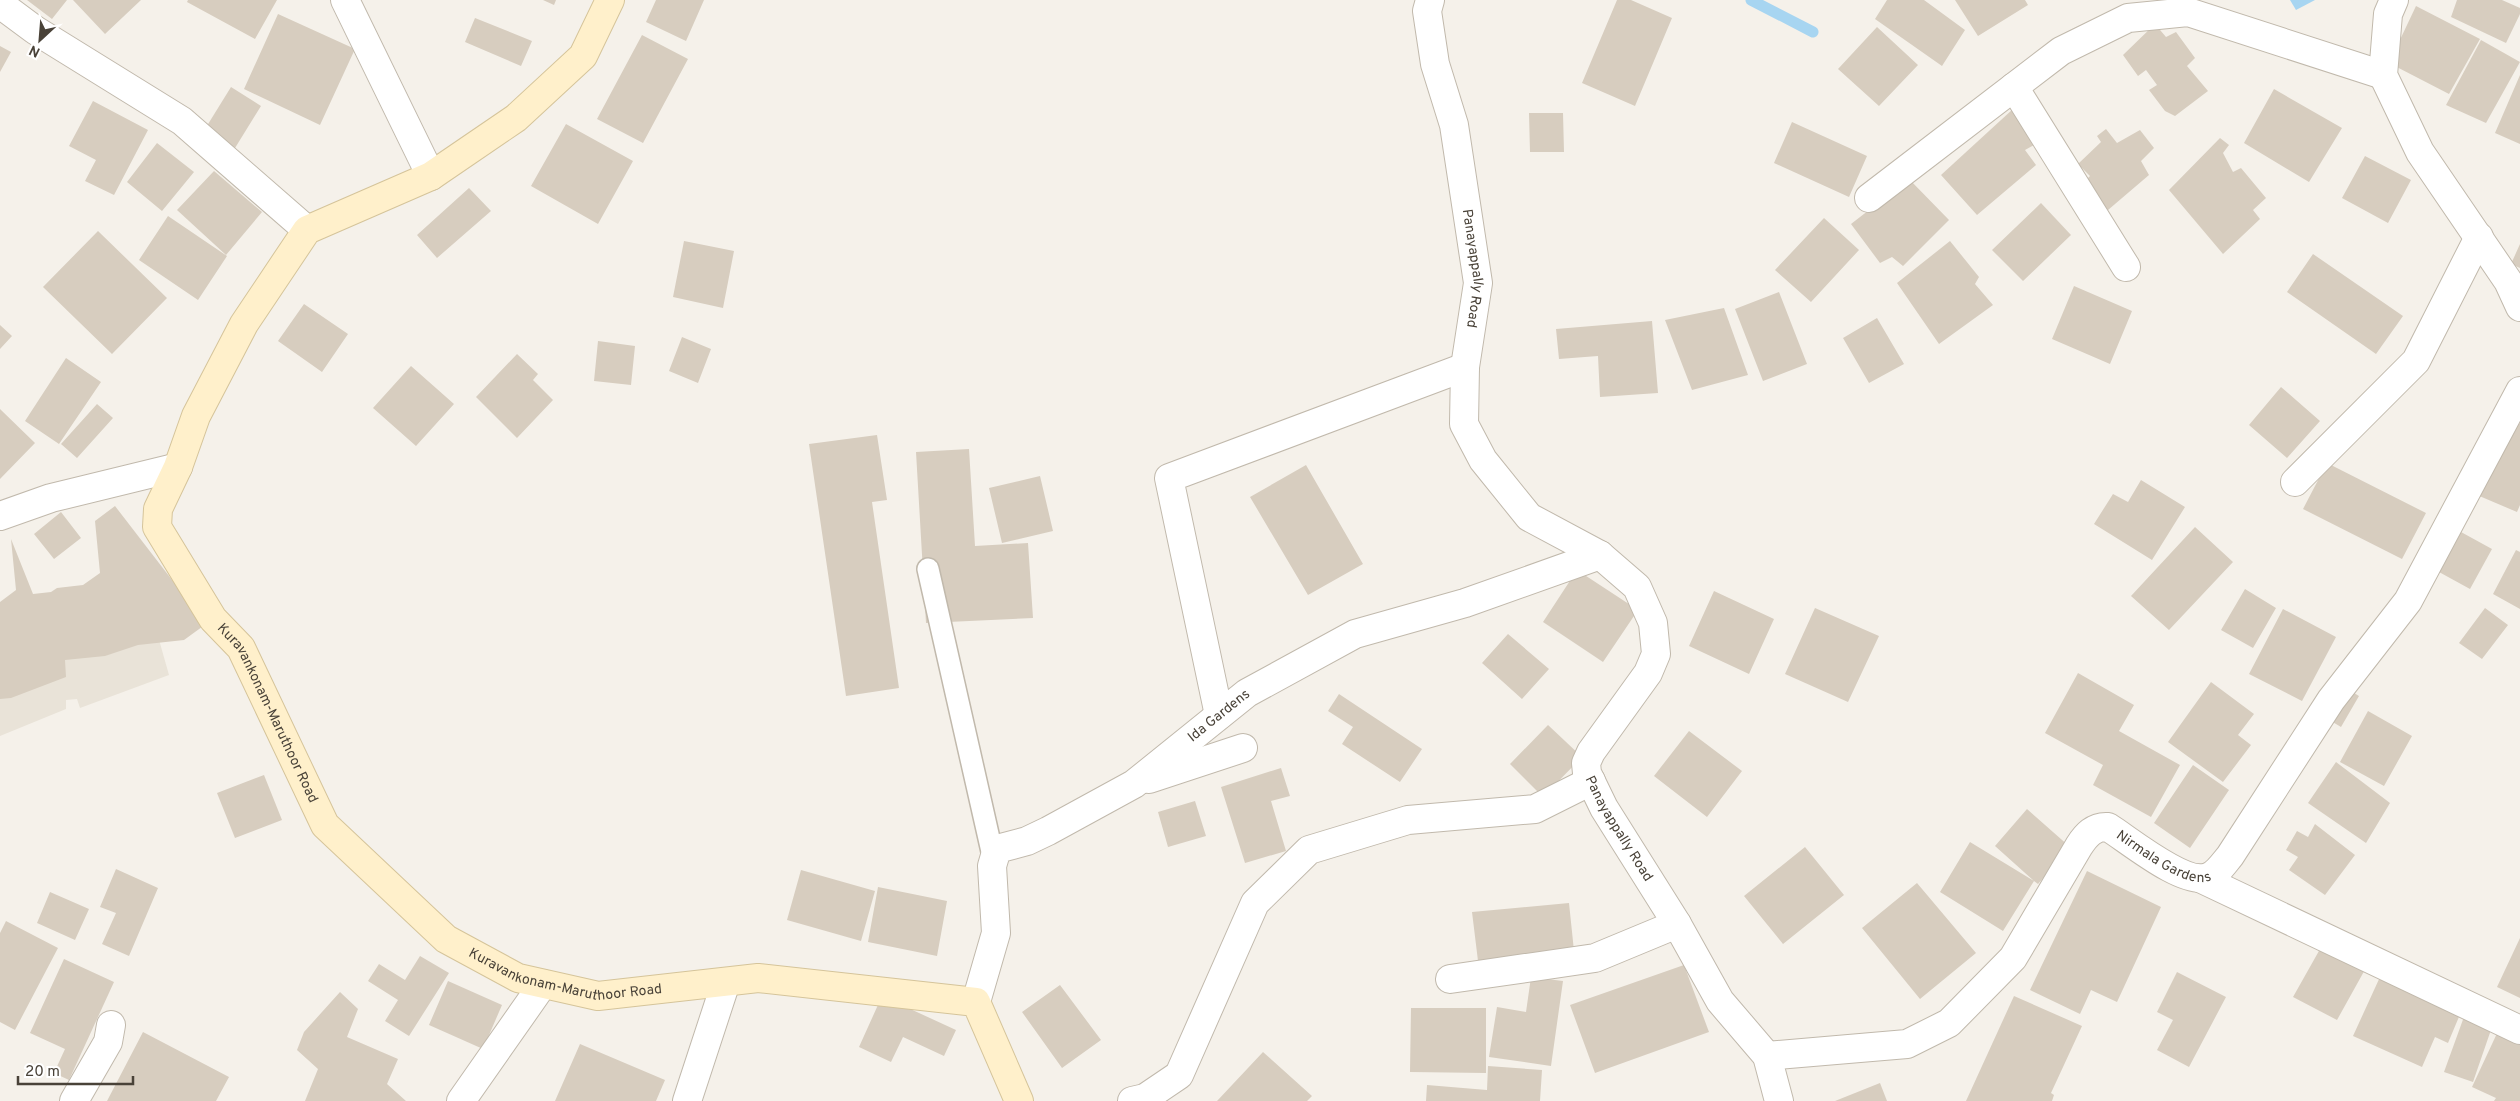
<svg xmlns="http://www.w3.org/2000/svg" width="2520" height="1101" font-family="Overpass,sans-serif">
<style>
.residential{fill:#e9e3d8}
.water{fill:#a7d5f1}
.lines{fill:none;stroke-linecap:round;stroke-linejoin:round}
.stream{stroke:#a7d5f1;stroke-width:11}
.building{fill:#d7cdbf}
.service-casing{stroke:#c1b9ac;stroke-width:24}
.minor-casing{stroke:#c1b9ac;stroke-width:30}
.secondary-casing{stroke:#d5c49a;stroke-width:30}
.service{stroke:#fff;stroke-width:21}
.minor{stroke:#fff;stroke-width:28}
.secondary{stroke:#fff0cb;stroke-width:28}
.labels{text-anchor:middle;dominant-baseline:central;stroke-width:4;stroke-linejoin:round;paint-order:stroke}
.street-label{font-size:14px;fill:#494238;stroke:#fff}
</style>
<rect width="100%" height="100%" fill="#f5f1ea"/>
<path class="residential" d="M150 608 169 675 80 708 77 699 66 700V709L0 736V657Z"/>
<path class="water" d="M2290 0H2315L2296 10Z"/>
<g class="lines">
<path class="stream" d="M1751 0 1813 32"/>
</g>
<path class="building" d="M27 0H67L52 19Z
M73 0H141L105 34Z
M188 0H277L255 39 187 2Z
M543 0H556L554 5Z
M656 0H704L686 41 646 22Z
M1617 0H1631L1672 18 1635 106 1582 83Z
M1887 0H1924L1965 30 1942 66 1875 19Z
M1955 0H2025L2028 5 1978 36Z
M2457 0H2502L2520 8V14L2506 43 2451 17Z
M2416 6 2480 39 2449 94 2389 63Z
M278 14 355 49 320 125 244 89Z
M475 18 532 41 521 66 465 42Z
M2155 24 2166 37 2176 32 2195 58 2187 66 2208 91 2175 116 2165 111 2149 90 2157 85 2146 70 2138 76 2123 55Z
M1877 27 1918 65 1879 106 1838 69Z
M642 35 688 59 643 143 597 119Z
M2481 40 2520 62 2486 123 2446 105Z
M0 46 11 52 0 72Z
M2520 75V144L2495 133Z
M231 87 261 106 235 148 205 129Z
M2274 89 2342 128 2309 182 2244 143Z
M93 101 148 130 114 195 85 181 96 160 69 146Z
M2013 109 2043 140 2025 150 2036 165 1977 215 1941 175Z
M1529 113H1563L1564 152H1530Z
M1792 122 1867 156 1849 197 1774 163Z
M566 124 633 161 598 224 531 186Z
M2106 129 2117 143 2140 130 2154 148 2141 161 2149 175 2108 210 2083 183 2090 176 2078 164 2101 142 2097 136Z
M2220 138 2229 145 2223 153 2233 172 2241 168 2266 198 2253 210 2260 219 2223 254 2169 190Z
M157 143 194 172 162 211 127 182Z
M2365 156 2411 180 2388 223 2342 198Z
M214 171 262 212 226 255 177 210Z
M1909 179 1949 220 1903 266 1892 257 1880 263 1851 224Z
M469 188 491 211 437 258 417 235Z
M2041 203 2071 235 2023 281 1992 250Z
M168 216 227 256 198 300 139 260Z
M1824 218 1859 250 1811 302 1775 270Z
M98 231 167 298 112 354 43 287Z
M684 241 734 251 723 308 673 297Z
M1950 241 1979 277 1975 284 1993 305 1939 344 1897 283Z
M2520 244V268L2511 264Z
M2313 254 2403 316 2376 354 2287 292Z
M2074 286 2132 311 2110 364 2052 339Z
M1779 292 1807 364 1763 381 1735 309Z
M304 304 348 334 322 372 278 341Z
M1724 308 1748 375 1692 390 1665 320Z
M1877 318 1904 364 1869 383 1843 338Z
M1652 321 1658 393 1600 397 1598 356 1559 359 1556 329Z
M0 325 12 336 0 349Z
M682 337 711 349 698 383 669 371Z
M598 341 635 346 631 385 594 381Z
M517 354 538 374 533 380 553 400 517 438 476 397Z
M66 358 101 382 59 444 25 421Z
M411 366 454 404 416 446 373 408Z
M2281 387 2320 421 2287 458 2249 425Z
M97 404 113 418 77 458 61 444Z
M0 409 35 443 0 479Z
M2510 419 2520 424V505L2517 512 2477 495Z
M877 435 887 500 872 502 899 688 846 696 809 444Z
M969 449 975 546 1028 543 1033 618 926 623 916 452Z
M2327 463 2426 513 2402 559 2303 509Z
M1306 465 1363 564 1308 595 1250 497Z
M1040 476 1053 531 1002 543 989 488Z
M2141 480 2185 507 2152 560 2094 524 2113 494 2128 502Z
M115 506 206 624 184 640 138 645 105 656 65 660 66 677 11 698 0 699V602L16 590 11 539 33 594 51 592 57 588 83 585 100 573 95 521Z
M61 512 81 538 54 559 34 534Z
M2195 527 2233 562 2169 630 2131 596Z
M2461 532 2492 549 2470 589 2439 572Z
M2516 550 2520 552V609L2493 594Z
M1577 570 1638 610 1603 662 1543 622Z
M2245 589 2276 608 2253 648 2221 630Z
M1714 591 1774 619 1749 674 1689 646Z
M1815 608 1879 636 1848 702 1785 674Z
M2485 608 2508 625 2482 659 2459 643Z
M2283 609 2336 637 2302 701 2249 674Z
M1508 634 1549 669 1522 699 1482 663Z
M2078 673 2134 705 2119 731 2180 765 2151 817 2093 785 2103 765 2045 733Z
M2211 682 2254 714 2238 735 2251 745 2223 782 2168 742Z
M2344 687 2359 696 2341 727 2326 718Z
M1339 694 1422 749 1400 782 1342 744 1353 727 1328 711Z
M2368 711 2412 736 2384 786 2340 762Z
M1548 725 1582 757 1543 797 1510 764Z
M1689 731 1742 771 1707 817 1654 776Z
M2336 762 2390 803 2366 843 2308 803Z
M2193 765 2229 790 2190 848 2154 823Z
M1281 768 1290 796 1271 801 1286 851 1245 863 1221 787Z
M264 775 282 820 235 838 217 793Z
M1195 801 1206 836 1168 847 1158 812Z
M2027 809 2070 847 2038 884 2034 881 2003 931 1940 892 1970 842 2034 881 1995 846Z
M2315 824 2355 855 2325 895 2289 870 2298 857 2286 850 2297 831 2308 837Z
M1805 847 1844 895 1783 944 1744 896Z
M116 869 158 888 129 956 102 944 116 913 100 907Z
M801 870 875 891 861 941 787 920Z
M2087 871 2161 907 2117 1002 2091 990 2080 1014 2030 990Z
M1917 883 1976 953 1920 999 1862 928Z
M878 887 947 901 937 956 868 942Z
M50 892 89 909 75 940 37 923Z
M1569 903 1574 951 1478 961 1472 912Z
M6 921 58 948 15 1030 0 1022V933Z
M2520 938V998L2497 987Z
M2324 942 2367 966 2337 1020 2293 997Z
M420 956 449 973 409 1036 385 1021 398 1000 368 981 379 964 405 980Z
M64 959 114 982 69 1080 54 1073 65 1049 30 1033Z
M1684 965 1709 1032 1595 1073 1570 1005Z
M2177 972 2226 997 2189 1067 2157 1050 2173 1020 2157 1012Z
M1531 977 1563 981 1551 1066 1489 1057 1497 1007 1526 1012Z
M2380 977 2461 1012 2448 1043 2435 1037 2422 1067 2353 1036Z
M448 981 502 1005 483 1049 429 1025Z
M1060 985 1101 1040 1062 1068 1022 1012Z
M340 992 358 1009 347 1037 398 1059 387 1084 406 1101H305L318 1069 297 1050 304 1032Z
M882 996 956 1030 944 1056 903 1037 891 1062 859 1047Z
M2014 996 2082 1026 2051 1093 2054 1095 2052 1101H1966Z
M1411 1008H1486V1073L1410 1072Z
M2465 1014 2493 1024 2473 1082 2444 1072Z
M2499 1029 2520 1038V1101H2494L2496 1098 2472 1087Z
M143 1032 229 1077 216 1101H107Z
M580 1044 665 1080 656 1101H555Z
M1263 1052 1312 1096 1307 1101H1217Z
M1488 1066 1542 1070 1540 1101H1426L1427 1085 1487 1090Z
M1880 1083 1887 1101H1835Z"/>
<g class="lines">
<defs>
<path id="service" d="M928 569 993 856"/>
<g id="minor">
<path d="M345 0 431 176"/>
<path id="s1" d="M1430 0 1427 11 1435 64 1454 125 1478 283 1465 367 1464 424 1483 460 1529 517 1600 555 1637 587 1653 623 1656 654 1648 673 1591 752 1586 763 1587 773 1604 808 1677 924 1720 1001 1767 1056 1779 1101"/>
<path d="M2394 0 2388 14 2383 75 2420 152 2508 281 2520 307"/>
<path d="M0 4 35 30 182 121 307 230"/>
<path d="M2014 87 2126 267"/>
<path d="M1869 198 2061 51 2128 18 2188 12 2383 75"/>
<path d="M2295 482 2416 361 2479 237"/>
<path d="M0 516 51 498 178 467"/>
<path d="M1219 715 1169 478 1465 367"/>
<path d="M1149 779 1243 748"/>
<path d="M2202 879 2520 1030"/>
<path d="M1450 979 1595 958 1677 924"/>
<path id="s2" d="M976 1002 996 933 992 866 997 849 1027 841 1048 831 1134 784 1247 693 1355 634 1465 603 1600 555"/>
<path id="s3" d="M1767 1056 1907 1044 1949 1023 2013 958 2079 846C2086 835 2094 826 2108 827 2129 840 2184 886 2208 877 2217 874 2224 863 2230 856L2331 700 2408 601 2520 391"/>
<path d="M74 1101 108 1042 111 1025"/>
<path d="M461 1101 543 984"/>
<path d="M687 1101 726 982"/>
<path d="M1132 1101 1145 1098 1179 1075 1255 903 1309 850 1408 820 1535 809 1591 781"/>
</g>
<g id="secondary">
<path id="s4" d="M610 0 583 56 516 118 431 176 307 230 244 324 196 416 178 467 158 509 157 527 213 619 241 648 325 825 446 939 518 978 598 996 758 978 976 1002 1019 1101"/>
</g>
</defs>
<use href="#service" class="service-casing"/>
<use href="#minor" class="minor-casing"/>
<use href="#secondary" class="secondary-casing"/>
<use href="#service" class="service"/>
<use href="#minor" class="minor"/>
<use href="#secondary" class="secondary"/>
</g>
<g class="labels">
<g class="street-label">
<text stroke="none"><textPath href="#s1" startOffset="274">Panayappally Road</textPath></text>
<text stroke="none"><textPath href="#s4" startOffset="945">Kuravankonam-Maruthoor Road</textPath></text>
<text stroke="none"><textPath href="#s2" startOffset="418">Ida Gardens</textPath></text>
<text stroke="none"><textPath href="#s1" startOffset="949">Panayappally Road</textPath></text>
<text stroke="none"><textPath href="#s3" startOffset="510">Nirmala Gardens</textPath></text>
<text stroke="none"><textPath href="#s4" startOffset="1365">Kuravankonam-Maruthoor Road</textPath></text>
</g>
</g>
<g transform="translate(40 40) rotate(206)" stroke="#ffffff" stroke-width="4" paint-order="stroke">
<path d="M0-4L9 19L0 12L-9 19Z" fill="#494238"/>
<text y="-8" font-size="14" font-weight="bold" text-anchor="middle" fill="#494238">N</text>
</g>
<path d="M18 1076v8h115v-8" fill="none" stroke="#494238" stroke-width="2.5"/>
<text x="25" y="1076" font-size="15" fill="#494238" stroke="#ffffff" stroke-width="4" paint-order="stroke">20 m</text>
</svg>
